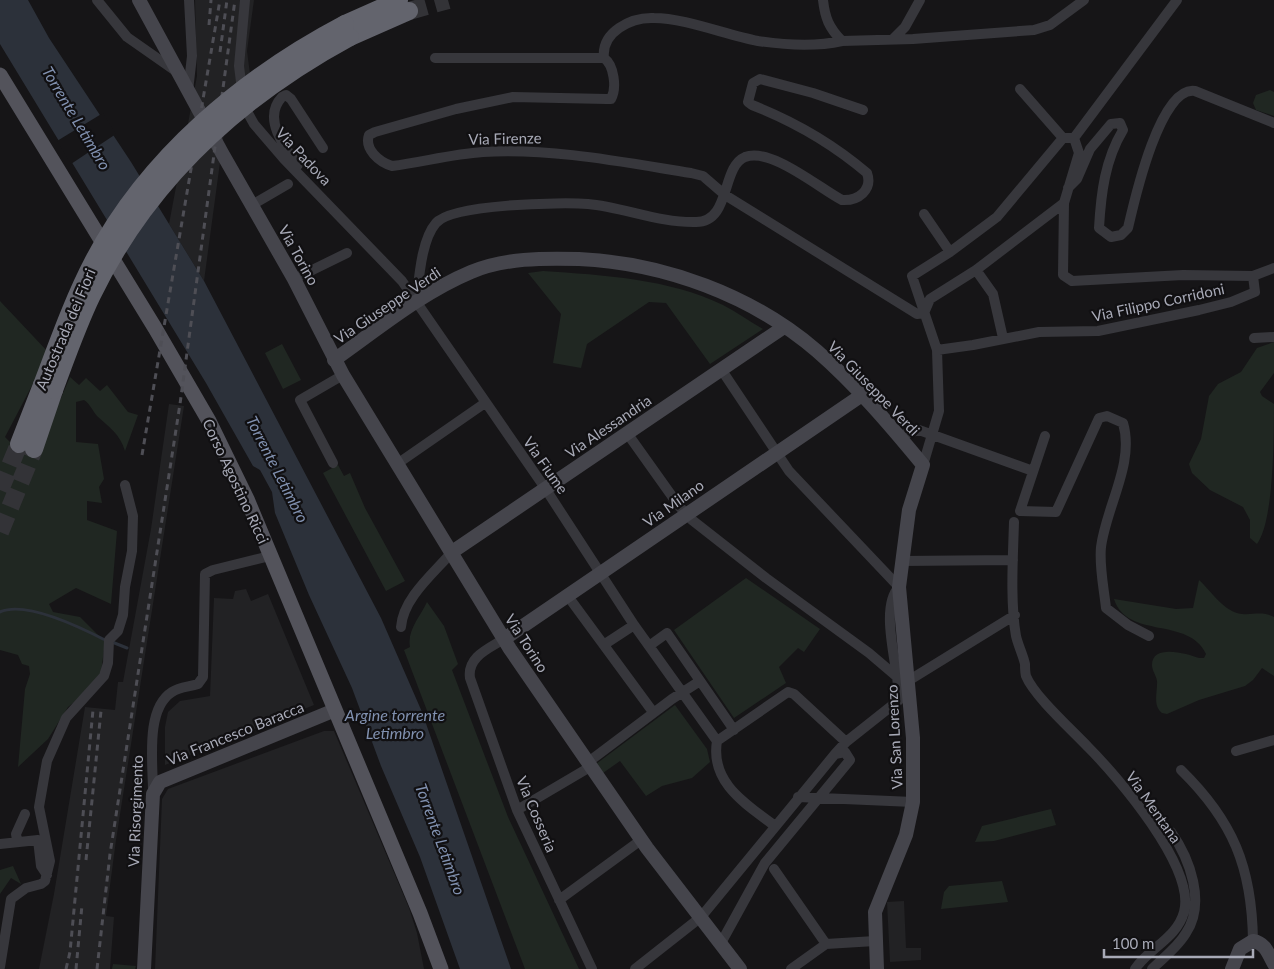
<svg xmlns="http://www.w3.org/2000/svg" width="1274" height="969" font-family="Lato,sans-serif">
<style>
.built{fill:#222224}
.green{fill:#202722}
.water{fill:#2c313a}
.pier{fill:#161517}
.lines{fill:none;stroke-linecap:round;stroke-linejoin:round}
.stream{stroke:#2c313a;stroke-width:3}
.highway-tunnel{stroke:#333337;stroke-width:18;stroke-dasharray:18 9;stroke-linecap:butt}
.street{stroke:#37373c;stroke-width:10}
.secondary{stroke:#45454c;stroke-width:14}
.primary{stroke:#53535b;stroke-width:15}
.highway{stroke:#63646d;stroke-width:18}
.rail{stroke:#4e4e55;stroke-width:3;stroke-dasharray:6 5;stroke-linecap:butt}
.highway-bridge{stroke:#63646d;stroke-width:18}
.labels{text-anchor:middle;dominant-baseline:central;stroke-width:4.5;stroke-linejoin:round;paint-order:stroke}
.street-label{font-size:15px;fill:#a8aab7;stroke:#111012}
.water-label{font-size:16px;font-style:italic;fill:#8191b0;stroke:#111012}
</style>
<rect width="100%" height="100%" fill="#161517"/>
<path class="built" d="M195 0H254L247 51 253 97 226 118 204 281 169 224 197 76Z
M169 404 184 406 116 840 106 916 114 917 110 969H39L54 894 85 707 115 710 118 682H123L151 529Z
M246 589 251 601 268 594 314 705 165 765V727L168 712 180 701 210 696 214 598 233 599 235 591Z
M324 731H334L409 908 417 933 424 969H155L162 799 168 789Z
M904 901 906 948H921V960L890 962 887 902Z"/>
<path class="green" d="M1270 90 1274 92V116L1256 110 1253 103 1256 95Z
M543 271C603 275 670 279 723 305 737 312 750 322 763 329L710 364 666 303 649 302 587 344 581 368 553 363 561 314 528 273Z
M0 301 49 353 5 437 11 443 41 454 54 414 70 377 79 385 86 378 100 391 107 385 128 412 138 415 125 451C120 434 109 427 97 416 92 410 90 404 84 400L76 402V442L98 444 104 479 99 487 102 503 87 501V520L117 531 111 604 76 588 49 604 53 612 80 617 105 642 101 673 83 695 68 707 48 739 18 767 25 689 30 674 29 666 22 664 18 655 0 650Z
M1274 342V373L1260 392 1262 396 1274 404C1274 436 1274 521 1257 544L1250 538V520L1243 507 1210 490 1192 473 1189 464 1201 439 1209 396 1218 384 1241 372 1257 348Z
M282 344 301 380 283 389 265 353Z
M338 465 344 476 350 473 365 508 405 581 386 591 323 473Z
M746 578 820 629 804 652 798 648 779 667 786 683 734 718 674 630Z
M1199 580C1212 592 1224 612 1242 614 1254 615 1262 611 1274 617V676L1262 668 1253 680 1245 686 1199 700 1167 714 1162 713C1153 706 1157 694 1157 684 1158 677 1152 672 1152 665 1152 643 1188 654 1199 658H1204L1206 654C1189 616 1127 640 1114 599L1176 609 1193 608Z
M427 602 444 626 458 664 452 670 508 817 579 969H525L404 650 410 647C407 630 420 617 427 602Z
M675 705 707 749 710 762 692 778 662 786 646 796 620 761 603 773 596 764Z
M1051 809 1056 825 994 841 975 842 982 826Z
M13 866 21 884 11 878 0 894V870Z
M1002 881 1008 902 941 909 944 892 949 886Z
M113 964 136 966 135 969H112Z"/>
<path class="water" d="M0 0H28L49 38 131 162 204 281 381 618 422 712 511 969H460L420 857 381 766 352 688 309 595 275 513 272 492 260 470 253 466 206 383 0 44Z"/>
<path class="pier" d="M103 113 116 134 71 164 57 141Z"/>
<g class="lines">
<path class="stream" d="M0 612C26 600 82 628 107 641
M112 642 127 648"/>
<path class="highway-tunnel" d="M409 11 448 0
M0 490 19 444
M0 532 34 449"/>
<path class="street" d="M97 0 127 37 177 72
M245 0 239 66 244 106 254 124 284 159 402 281 545 488 634 625 717 741
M823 0C825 18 829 28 842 41L913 39 1034 30 1050 25 1084 0
M892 40 905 27 920 0
M435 58H604C614 65 617 88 611 99H607L513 97 456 109 375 132 369 135C364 149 379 162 392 166 423 162 452 154 483 152 553 148 622 162 691 173L703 176 725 195 917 314 924 313
M604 58C601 32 631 17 654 18 685 18 726 35 758 41 785 45 815 47 842 41
M1020 89 1063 138
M188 91 192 56 189 0
M298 165C284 147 262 118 282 97L286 95 291 99 323 148
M1068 188 1077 179 1090 149 1111 124 1120 123 1123 130C1105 160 1101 193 1099 228L1111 237 1121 235 1128 228C1134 202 1160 85 1195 91L1274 123
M1064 203 1063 275 1072 281 1183 275 1253 276
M252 205 288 184
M924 214 950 252
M976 270 993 294 1003 338
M294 279 347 253
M416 303C419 280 421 240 436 223 452 204 561 202 588 204 623 207 659 223 696 222 731 222 721 167 745 157 771 147 819 188 842 200 858 201 873 190 867 173 833 144 793 121 752 105L748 102 753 83 760 79 813 93 863 110
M924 313 930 299 976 270 1064 203 1079 153 1074 138 1177 0
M1254 338 1274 337
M937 350 973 345 1039 332 1098 331 1199 310 1231 302 1255 292 1253 276 1274 268
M721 369 789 471 899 587C878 609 900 671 899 700L846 742 835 754
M627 433 679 506 692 520 766 578 869 653 896 676
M899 436 919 430 1033 471
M1045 436 1020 511 1056 512 1099 418 1107 416 1123 423C1135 463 1106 507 1101 547 1099 566 1104 589 1106 608L1128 625 1149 636
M333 463 300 400 343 375
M397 464 485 403
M923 465 939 411 937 350 912 276 950 252 997 217 1063 138H1074
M1014 522C1013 556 1010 602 1016 636 1018 645 1023 655 1025 664 1025 668 1025 672 1026 676 1034 696 1072 730 1088 747 1118 777 1196 868 1184 912 1177 938 1149 948 1135 969
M901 561 1013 560
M567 595 653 712
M401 627C403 598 434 573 452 552
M504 639C488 649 467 657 470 678L517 810 592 969
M605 644 634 625
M649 646 667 633 734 730
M908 681 1015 615
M717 741 788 692 794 694 846 742
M717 741C710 783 746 804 775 826
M1236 751 1274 740
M587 763 672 699 700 681
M1181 770C1233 821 1252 867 1253 941
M153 792C153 763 145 709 172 692 180 687 189 687 198 684L203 677 205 574 213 570 270 556
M798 797 913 802
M517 810 590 767
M17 840 16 834 25 814
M0 844 38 840 41 866 47 875
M774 869 826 944
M559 900 641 840
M0 967 11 899 26 888 41 884 45 881 50 861 39 807 47 761 66 718 104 676 108 663 109 640 118 631 123 615 125 587 132 551 133 516 125 485
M635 969 701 917 835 754 845 752 850 760 765 863 721 943
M791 969 826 944 875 941
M1152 969C1163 958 1178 947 1186 933 1206 903 1190 859 1171 832"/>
<path class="secondary" d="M139 0 222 153 294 279 343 375 510 649 647 848 740 969
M334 360C378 329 421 293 471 272 504 258 543 258 579 259 664 263 752 295 817 351 856 385 890 425 923 465L909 510 899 587 913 738V802L906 835 875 912 877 969
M452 552 784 327
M504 639 862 395
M144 969 153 794 160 782 335 710
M1232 969 1240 949 1253 941C1265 943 1268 953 1274 964"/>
<path class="primary" d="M0 75 155 328 209 421 247 499 420 913 441 969"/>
<path class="highway" d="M345 24 399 0
M350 37 409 11
M19 444 42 385
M34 449 54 390"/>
<path class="rail" d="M209 25 211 0
M220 52 227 0
M142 455 220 0
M86 860 101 711
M66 969 70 952 93 710
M76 969 82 905
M97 969 110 854 180 404 235 0"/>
<path class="highway-bridge" d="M42 385C58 343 73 300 94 260 148 157 244 77 345 24
M54 390C66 358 77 326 92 295 148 180 239 97 350 37"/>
</g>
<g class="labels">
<g class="street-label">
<text transform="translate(505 138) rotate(-1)">Via Firenze</text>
<text transform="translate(304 156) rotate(47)">Via Padova</text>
<text transform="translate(299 255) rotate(61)">Via Torino</text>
<text transform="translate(1158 302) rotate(-12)">Via Filippo Corridoni</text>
<text transform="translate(387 305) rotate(-34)">Via Giuseppe Verdi</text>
<text transform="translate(65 329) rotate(-67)">Autostrada dei Fiori</text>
<text transform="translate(874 388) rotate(46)">Via Giuseppe Verdi</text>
<text transform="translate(608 426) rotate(-34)">Via Alessandria</text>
<text transform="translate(546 465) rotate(55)">Via Fiume</text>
<text transform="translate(236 481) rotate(65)">Corso Agostino Ricci</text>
<text transform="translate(673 503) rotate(-35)">Via Milano</text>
<text transform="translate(527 643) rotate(57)">Via Torino</text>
<text transform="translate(235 733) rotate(-22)">Via Francesco Baracca</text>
<text transform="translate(894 737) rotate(-93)">Via San Lorenzo</text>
<text transform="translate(1154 807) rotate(55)">Via Mentana</text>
<text transform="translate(135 811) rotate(-88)">Via Risorgimento</text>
<text transform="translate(537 814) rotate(67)">Via Cosseria</text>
</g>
<g class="water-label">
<text transform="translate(77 118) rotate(59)">Torrente Letimbro</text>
<text transform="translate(278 469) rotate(63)">Torrente Letimbro</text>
<text x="395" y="714">Argine torrente<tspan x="395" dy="18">Letimbro</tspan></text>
<text transform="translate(441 839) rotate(70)">Torrente Letimbro</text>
</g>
</g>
<path d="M1104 949v8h149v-8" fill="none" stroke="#a8aab7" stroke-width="2.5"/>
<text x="1112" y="949" font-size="15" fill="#a8aab7" stroke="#111012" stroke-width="4" paint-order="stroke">100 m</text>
</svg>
